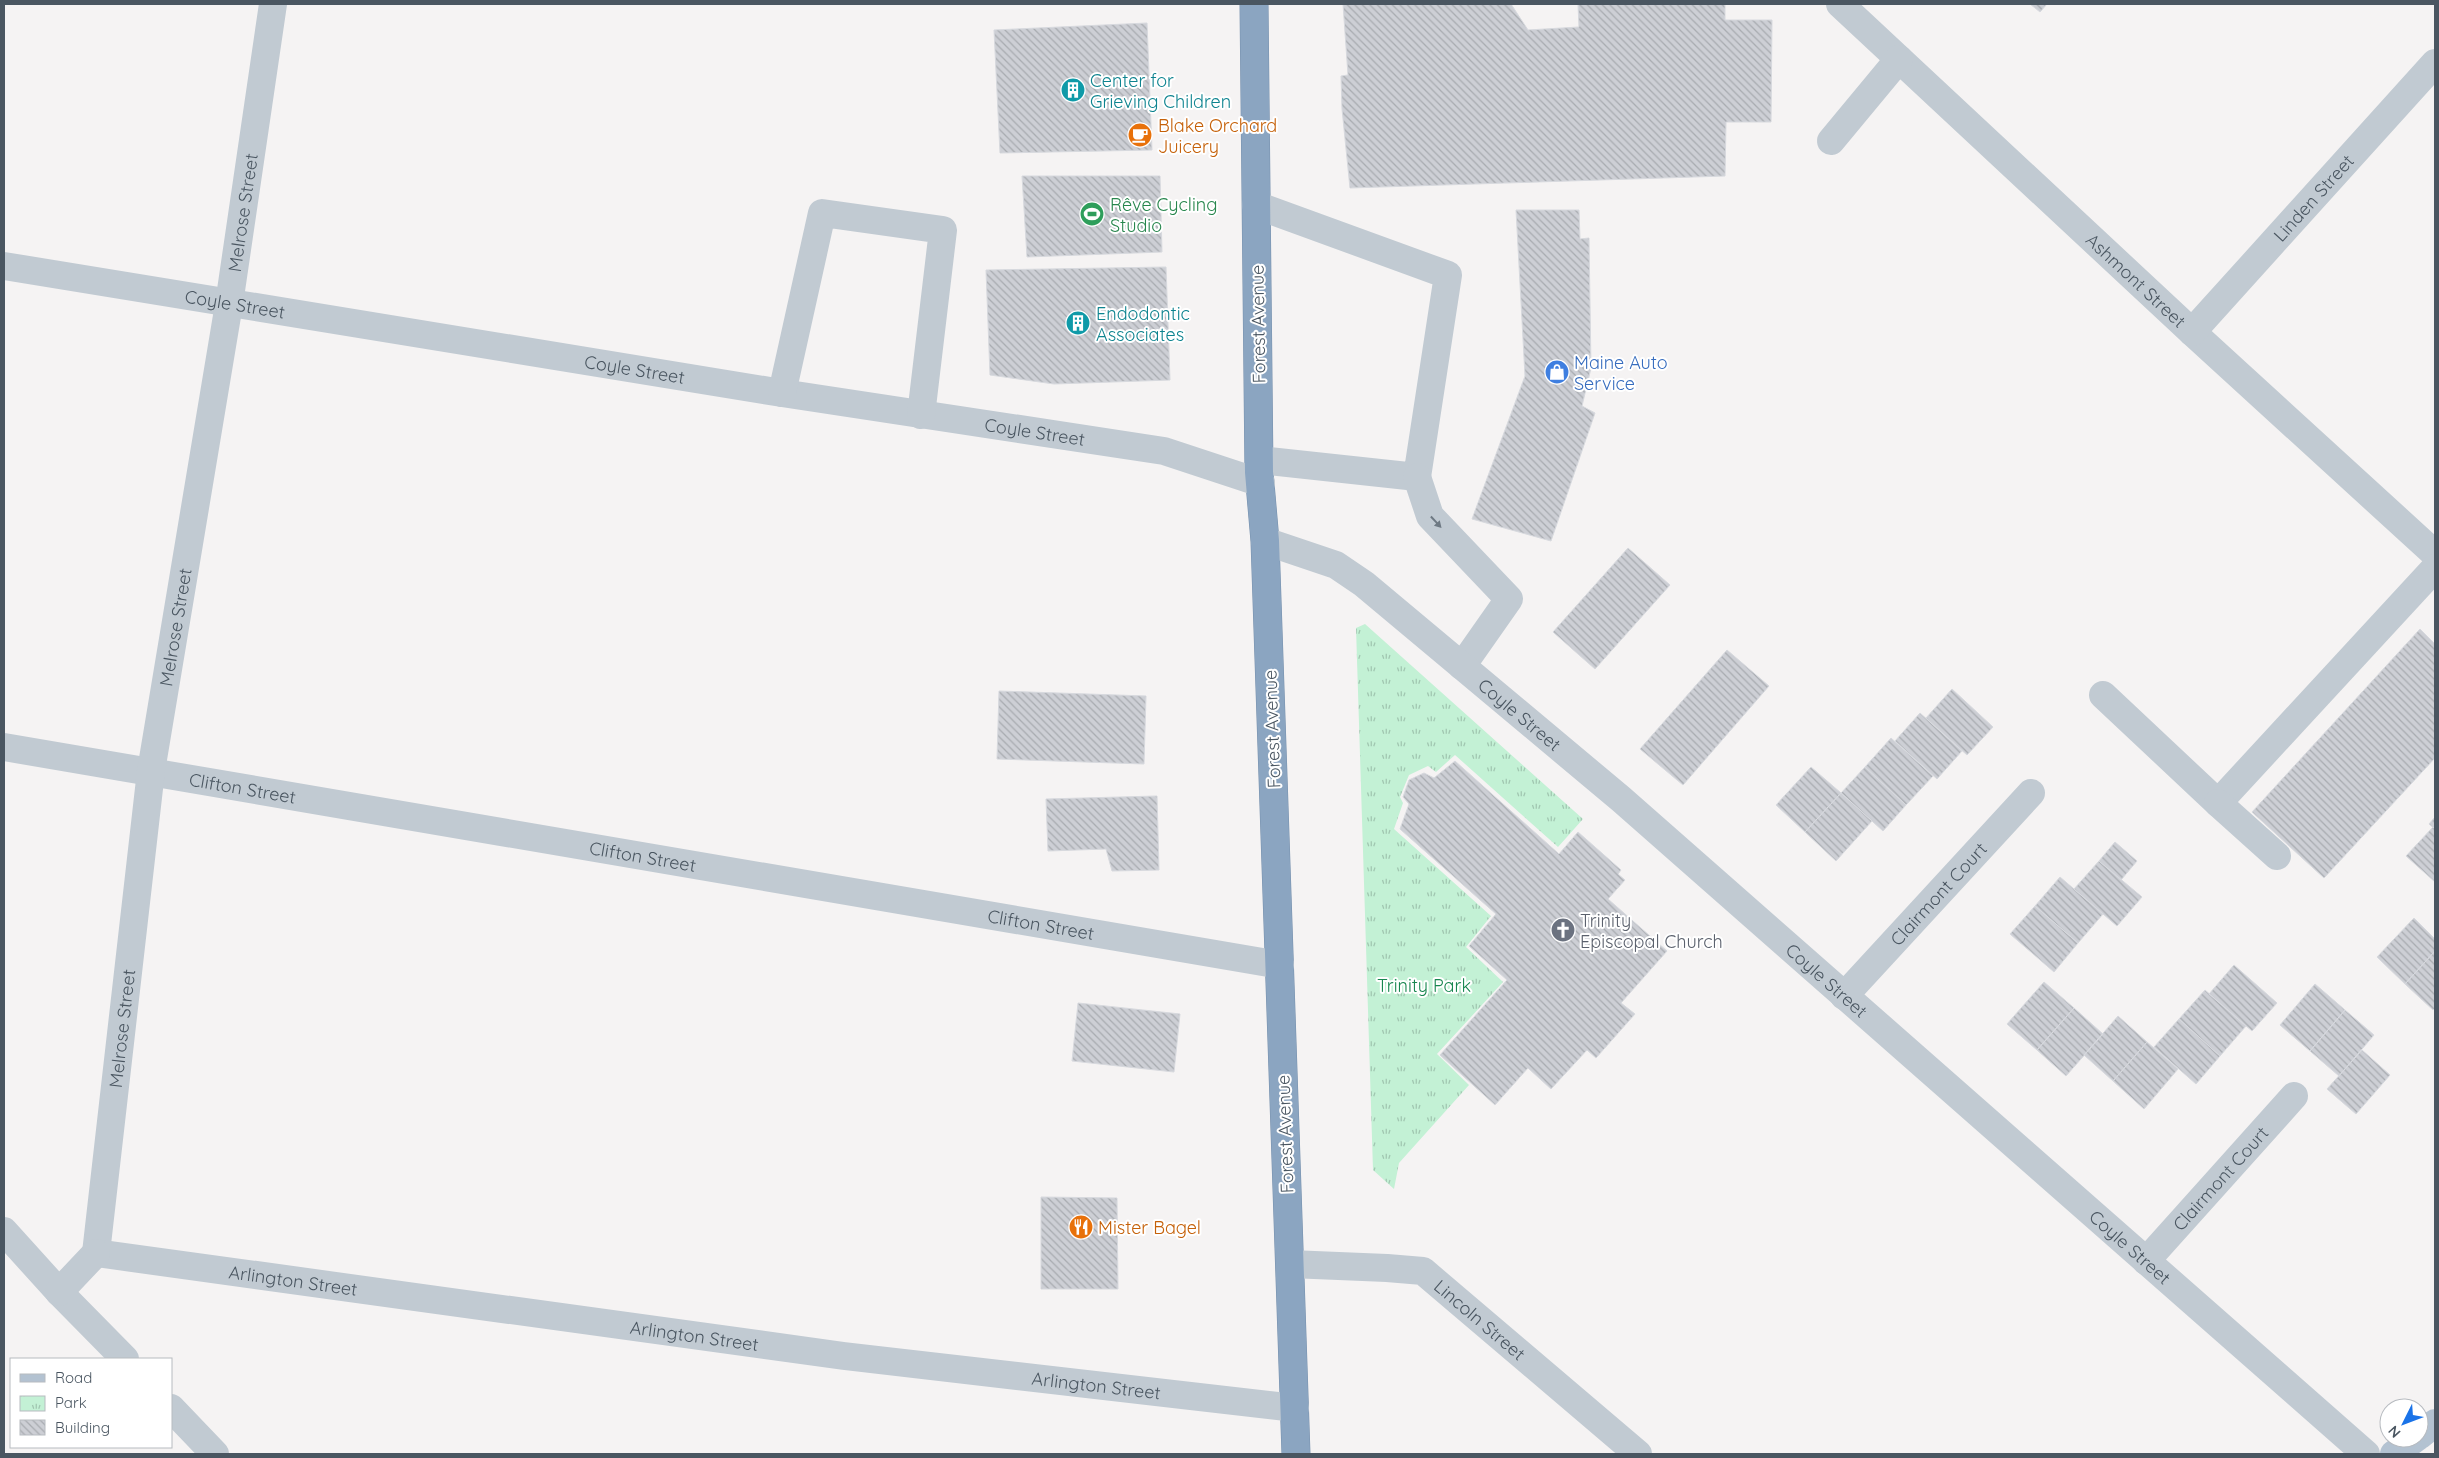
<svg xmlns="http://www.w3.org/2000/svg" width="2439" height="1458" font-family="Quicksand,sans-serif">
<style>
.park{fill:url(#park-tufts)}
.building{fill:url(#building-back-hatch);stroke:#d7d9de}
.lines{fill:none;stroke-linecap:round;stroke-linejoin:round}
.highway-casing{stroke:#7690ad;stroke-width:29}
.minor{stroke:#c1cad2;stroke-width:28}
.major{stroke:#b3c2d1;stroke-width:28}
.highway{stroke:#8ba5c1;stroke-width:28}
.oneway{fill:#6e7983}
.labels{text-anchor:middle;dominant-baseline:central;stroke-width:4;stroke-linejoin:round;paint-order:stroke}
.culture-label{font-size:18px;fill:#0d838f;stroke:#fff;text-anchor:start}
.food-label{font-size:18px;fill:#c56008;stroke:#fff;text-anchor:start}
.street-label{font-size:18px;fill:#4a5661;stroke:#fff}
.leisure-label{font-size:18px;fill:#27864d;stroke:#fff;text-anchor:start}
.shop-label{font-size:18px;fill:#366cbe;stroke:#fff;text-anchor:start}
.worship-label{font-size:18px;fill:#5b616d;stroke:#fff;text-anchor:start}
.park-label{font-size:18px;fill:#17864f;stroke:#fff}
</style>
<defs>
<pattern id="park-tufts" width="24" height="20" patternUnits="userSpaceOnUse" patternTransform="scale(1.25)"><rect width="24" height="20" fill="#c3f1d5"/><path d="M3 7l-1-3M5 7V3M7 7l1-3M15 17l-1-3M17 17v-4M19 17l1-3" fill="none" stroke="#a0c6b0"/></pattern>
<pattern id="building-back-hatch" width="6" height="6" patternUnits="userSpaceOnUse" patternTransform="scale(1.25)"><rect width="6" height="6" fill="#cdcfd5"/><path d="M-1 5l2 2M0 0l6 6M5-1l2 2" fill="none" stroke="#a8abb0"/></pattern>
</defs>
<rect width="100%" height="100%" fill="#f5f3f3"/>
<path class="park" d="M1365 624 1583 819 1558 847 1455 755 1436 772 1428 766 1409 775 1400 797 1403 803 1394 829 1491 916 1466 947 1503 982 1437 1054 1469 1085 1399 1163 1394 1189 1373 1170 1356 628Z"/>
<path class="building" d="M1343 4H1511L1528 30 1579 27 1578 4H1725V20H1772L1771 122H1726L1725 176 1350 188 1342 109 1341 76 1348 75Z
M2030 4H2047L2040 12Z
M1147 23 1152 150 1000 153 994 30Z
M1022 176H1160L1162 252 1027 257Z
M1516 210H1579L1580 239 1589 238 1591 368 1582 406 1595 413 1551 541 1472 519 1525 376Z
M1166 267 1170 380 1054 384 990 375 986 270Z
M1628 548 1670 585 1595 669 1553 632Z
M2420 629 2435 644V758L2324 878 2252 812Z
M1727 650 1769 686 1683 785 1640 749Z
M1952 689 1993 727 1967 755 1926 718Z
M999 691 1146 696 1144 764 997 759Z
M1920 713 1962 751 1937 779 1895 741Z
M1891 738 1933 776 1906 805 1865 767Z
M1455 761 1559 854 1578 832 1621 870 1618 874 1625 880 1608 899 1667 951 1621 1003 1635 1014 1596 1058 1587 1050 1551 1089 1528 1068 1495 1105 1440 1055 1507 980 1469 946 1496 914 1400 829 1409 804 1403 797 1409 780 1424 773 1434 778Z
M1811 767 1841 793 1805 832 1776 805Z
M1865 767 1906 805 1883 831 1841 793Z
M1841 793 1872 821 1836 861 1805 832Z
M1157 796 1159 870 1112 871 1106 849 1048 851 1046 799Z
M2435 817V829L2429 824Z
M2433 827 2435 829V882L2406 856Z
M2115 842 2137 861 2121 880 2099 861Z
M2099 861 2142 897 2117 926 2074 889Z
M2060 877 2103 914 2078 943 2035 906Z
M2035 906 2078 943 2054 972 2010 934Z
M2414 918 2435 939V951L2405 984 2377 957Z
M2435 951V1008L2433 1010 2405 984Z
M2234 965 2277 1003 2252 1031 2209 994Z
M2044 982 2074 1008 2037 1050 2007 1024Z
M2315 984 2345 1010 2310 1051 2280 1025Z
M2205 990 2246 1026 2220 1056 2179 1019Z
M1078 1003 1180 1014 1174 1072 1072 1061Z
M2074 1008 2103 1034 2066 1076 2037 1050Z
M2345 1010 2374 1035 2339 1076 2310 1051Z
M2118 1016 2147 1042 2113 1081 2084 1055Z
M2179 1019 2220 1056 2196 1084 2154 1047Z
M2147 1042 2178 1069 2144 1109 2113 1081Z
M2362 1050 2390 1075 2356 1114 2327 1089Z
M1041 1197 1117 1198 1118 1289H1041Z"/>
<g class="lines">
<defs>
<path id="highway" d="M1254 4 1259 472 1265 541 1296 1454"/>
</defs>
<use href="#highway" class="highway-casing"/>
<g class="minor">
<path id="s1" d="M1840 4 2192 332 2435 554"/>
<path d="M1831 141 1899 59"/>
<path d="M1256 205 1448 275 1417 477 1260 460"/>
<path id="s2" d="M4 266 782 393 1164 451 1261 483"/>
<path id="s3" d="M2192 332 2435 63"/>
<path d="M782 393 822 213 943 230 921 415"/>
<path d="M1417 477 1430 516 1509 599 1462 666"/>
<path id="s4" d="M1265 541 1336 565 1364 584 1621 799 2366 1454"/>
<path d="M2103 695 2218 803 2435 568"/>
<path id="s5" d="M4 747 1280 965"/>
<path d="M2218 803 2277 856"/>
<path id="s6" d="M1844 996 2031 793"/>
<path d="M4 1231 59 1292 125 1359"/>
<path id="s7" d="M96 1253 151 771 229 304 273 4"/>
<path id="s8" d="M96 1253 844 1356 1295 1408"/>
<path id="s9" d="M2146 1261 2294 1096"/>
<path id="s10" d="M1290 1264 1387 1268 1423 1271 1638 1454"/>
<path d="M59 1292 96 1253"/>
<path d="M171 1408 215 1454"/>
</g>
<path class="major" d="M2419 1436 2435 1423
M2394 1454 2416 1438"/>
<use href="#highway" class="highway"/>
</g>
<defs><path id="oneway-solid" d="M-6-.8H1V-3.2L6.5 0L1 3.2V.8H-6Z" transform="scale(1.25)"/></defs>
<use class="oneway" href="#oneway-solid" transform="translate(1436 522) rotate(47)"/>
<defs>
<symbol id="building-disc" viewBox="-11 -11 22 22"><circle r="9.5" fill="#0f9aa8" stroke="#fff"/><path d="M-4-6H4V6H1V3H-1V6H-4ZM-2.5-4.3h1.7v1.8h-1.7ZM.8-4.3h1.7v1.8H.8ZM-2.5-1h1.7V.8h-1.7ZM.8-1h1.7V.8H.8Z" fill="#fff"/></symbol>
<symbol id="cafe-disc" viewBox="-11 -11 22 22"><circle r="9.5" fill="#e8710a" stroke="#fff"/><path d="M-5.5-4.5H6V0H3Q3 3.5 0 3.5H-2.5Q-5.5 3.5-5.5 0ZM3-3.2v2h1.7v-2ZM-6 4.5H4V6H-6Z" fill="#fff"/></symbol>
<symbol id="stadium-disc" viewBox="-11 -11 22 22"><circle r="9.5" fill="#2e9e5b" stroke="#fff"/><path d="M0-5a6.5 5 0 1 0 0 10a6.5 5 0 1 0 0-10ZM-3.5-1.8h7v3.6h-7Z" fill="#fff"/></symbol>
<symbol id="shop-disc" viewBox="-11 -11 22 22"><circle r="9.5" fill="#3f7fe0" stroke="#fff"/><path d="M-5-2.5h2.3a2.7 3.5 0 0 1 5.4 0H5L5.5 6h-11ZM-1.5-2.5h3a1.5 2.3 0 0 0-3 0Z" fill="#fff"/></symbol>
<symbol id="church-disc" viewBox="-11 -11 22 22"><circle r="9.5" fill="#6b7280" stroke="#fff"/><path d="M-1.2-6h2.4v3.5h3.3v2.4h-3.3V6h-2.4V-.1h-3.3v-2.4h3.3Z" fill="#fff"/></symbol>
<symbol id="restaurant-disc" viewBox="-11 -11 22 22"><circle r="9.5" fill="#e8710a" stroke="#fff"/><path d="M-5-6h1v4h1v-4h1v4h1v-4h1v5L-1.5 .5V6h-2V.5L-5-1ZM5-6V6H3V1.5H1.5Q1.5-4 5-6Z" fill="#fff"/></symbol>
</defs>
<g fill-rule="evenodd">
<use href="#building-disc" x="1059" y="76" width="28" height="28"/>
<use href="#cafe-disc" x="1126" y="121" width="28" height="28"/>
<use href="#stadium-disc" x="1078" y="200" width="28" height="28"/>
<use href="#building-disc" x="1064" y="309" width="28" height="28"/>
<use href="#shop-disc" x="1543" y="358" width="28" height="28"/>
<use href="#church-disc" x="1549" y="916" width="28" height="28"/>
<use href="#restaurant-disc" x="1067" y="1213" width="28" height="28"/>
</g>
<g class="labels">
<g class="culture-label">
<text x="1090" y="80">Center for<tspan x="1090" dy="21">Grieving Children</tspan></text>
<text x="1096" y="313">Endodontic<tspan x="1096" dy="21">Associates</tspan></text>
</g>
<g class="food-label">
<text x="1158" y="125">Blake Orchard<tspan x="1158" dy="21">Juicery</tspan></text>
<text x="1098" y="1227">Mister Bagel</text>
</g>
<g class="street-label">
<text stroke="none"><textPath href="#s3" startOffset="181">Linden Street</textPath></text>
<text stroke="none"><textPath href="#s7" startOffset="1051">Melrose Street</textPath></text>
<text stroke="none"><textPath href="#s1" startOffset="405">Ashmont Street</textPath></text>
<text stroke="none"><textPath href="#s2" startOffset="234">Coyle Street</textPath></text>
<text transform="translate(1258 324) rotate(-91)">Forest Avenue</text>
<text stroke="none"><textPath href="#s2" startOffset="639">Coyle Street</textPath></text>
<text stroke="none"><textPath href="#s2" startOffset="1044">Coyle Street</textPath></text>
<text stroke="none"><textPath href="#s7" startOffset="631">Melrose Street</textPath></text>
<text stroke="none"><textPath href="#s4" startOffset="312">Coyle Street</textPath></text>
<text transform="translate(1272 729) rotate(-92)">Forest Avenue</text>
<text stroke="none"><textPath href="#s5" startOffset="242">Clifton Street</textPath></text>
<text stroke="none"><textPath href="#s5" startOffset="648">Clifton Street</textPath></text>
<text stroke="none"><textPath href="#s6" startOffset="139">Clairmont Court</textPath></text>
<text stroke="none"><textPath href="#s5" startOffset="1052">Clifton Street</textPath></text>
<text stroke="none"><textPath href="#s4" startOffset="718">Coyle Street</textPath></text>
<text stroke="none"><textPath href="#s7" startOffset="226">Melrose Street</textPath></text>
<text transform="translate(1285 1134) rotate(-92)">Forest Avenue</text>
<text stroke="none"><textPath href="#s9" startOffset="111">Clairmont Court</textPath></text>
<text stroke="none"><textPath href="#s4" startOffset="1122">Coyle Street</textPath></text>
<text stroke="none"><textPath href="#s8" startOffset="199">Arlington Street</textPath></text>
<text stroke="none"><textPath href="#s10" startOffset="208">Lincoln Street</textPath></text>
<text stroke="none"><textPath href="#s8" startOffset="604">Arlington Street</textPath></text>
<text stroke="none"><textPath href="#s8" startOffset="1009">Arlington Street</textPath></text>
</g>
<g class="leisure-label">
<text x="1110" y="204">Rêve Cycling<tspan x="1110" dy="21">Studio</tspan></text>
</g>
<g class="shop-label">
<text x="1574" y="362">Maine Auto<tspan x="1574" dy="21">Service</tspan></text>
</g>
<g class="worship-label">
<text x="1580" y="920">Trinity<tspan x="1580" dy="21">Episcopal Church</tspan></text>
</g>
<g class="park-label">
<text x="1424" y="985">Trinity Park</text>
</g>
</g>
<rect width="2439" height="1458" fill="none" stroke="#4a5661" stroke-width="10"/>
<rect x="10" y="1358" width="162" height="90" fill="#ffffff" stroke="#b7bbc0"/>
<rect x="20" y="1374" width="25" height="8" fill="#b3c2d1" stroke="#b7bbc0"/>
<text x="55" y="1383" font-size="15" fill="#4a5661">Road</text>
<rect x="20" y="1396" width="25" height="15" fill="url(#park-tufts)" stroke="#b7bbc0"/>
<text x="55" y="1408" font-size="15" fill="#4a5661">Park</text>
<rect x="20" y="1420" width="25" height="15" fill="url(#building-back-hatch)" stroke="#b7bbc0"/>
<text x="55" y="1433" font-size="15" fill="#4a5661">Building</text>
<g transform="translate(2404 1423) rotate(228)"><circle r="24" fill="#ffffff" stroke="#b7bbc0"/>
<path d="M0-4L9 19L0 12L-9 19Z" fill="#1a73e8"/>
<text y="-8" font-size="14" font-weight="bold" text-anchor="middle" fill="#4a5661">N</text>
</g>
</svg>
